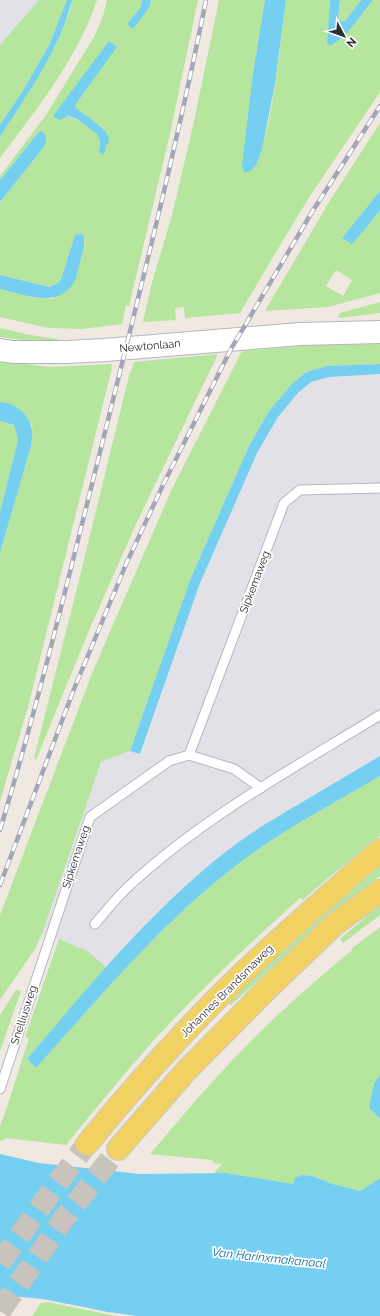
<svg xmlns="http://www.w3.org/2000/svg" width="380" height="1316" font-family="Raleway,sans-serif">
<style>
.industrial{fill:#e3e1e8}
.green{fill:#b6e59e;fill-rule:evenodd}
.water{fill:#75cff0}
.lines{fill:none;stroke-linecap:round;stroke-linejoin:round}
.stream{stroke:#75cff0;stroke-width:6}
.primary-tunnel{stroke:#c8c4bd;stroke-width:22;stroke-dasharray:22 11;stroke-linecap:butt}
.lane-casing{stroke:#b4b7c1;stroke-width:11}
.secondary-casing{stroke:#b4b7c1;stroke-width:24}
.primary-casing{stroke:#c9c9c9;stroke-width:24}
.lane{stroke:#fff;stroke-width:9}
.secondary{stroke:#fff;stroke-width:22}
.primary{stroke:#f2d163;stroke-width:22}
.rail-casing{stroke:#a3a6b8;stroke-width:4.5}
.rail{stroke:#fff;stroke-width:3;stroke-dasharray:9;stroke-linecap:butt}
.labels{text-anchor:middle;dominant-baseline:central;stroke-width:3.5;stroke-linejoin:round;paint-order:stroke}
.street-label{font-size:11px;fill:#2e2e2e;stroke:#fff}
.water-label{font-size:12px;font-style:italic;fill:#0d6fa3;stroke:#fff}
</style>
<rect width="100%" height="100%" fill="#efe9e1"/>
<path class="industrial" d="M0 0H67L49 45 0 125Z
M380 374V756L272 820 230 849 196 876 156 913 106 967 87 951 42 934 101 762 130 751 141 754 200 583 258 451 278 417 298 393 311 382 329 377Z"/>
<path class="green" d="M39 0H67L49 45 24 89 0 125V45Z
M72 0H97C78 58 36 110 0 158V137L55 47 70 11Z
M107 0H142L141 7 127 24 149 9 151 0H198L171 129 129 306 126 305 122 324 82 329 48 328 0 317V289L30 297 53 299 85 242 84 235 80 233 75 235 61 279 59 282 50 287 0 275V202L44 147 38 133 0 180V176L46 115 94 37 103 16ZM109 41 117 47 74 105 76 108C87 117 104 126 109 140L100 142C99 139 99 136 96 133 90 127 73 115 65 117L89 69Z
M219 0H265L253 73 257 163C275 111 279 54 286 0H330L327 44 356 22 373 0H380V92L310 196 282 242 240 313 185 318 184 307 175 308 176 320 143 322 151 286 172 215 193 126Z
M340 0H361L346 20 342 22 338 19Z
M380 123V191L342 238 366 228 380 210V293L328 307 265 311 329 202ZM336 270 352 280 343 296 326 286Z
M380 302V313L338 318 340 313Z
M0 328 30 335 58 339 57 342 30 341 0 337Z
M380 338V364L327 366 306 372 291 385 269 411 249 446 190 580 130 751 101 762 42 934 35 949 0 1000V915L93 671 171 491 242 351 297 346 302 343Z
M218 354 137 522 90 628 36 760 34 758 78 584 130 372H131L134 362Z
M0 361 49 367 112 364 111 367 112 368 28 707 0 801V553L31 446C32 440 33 432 32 426 29 418 9 403 0 402Z
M0 421 14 425 18 440 0 512Z
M380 776V836L328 878 303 900 300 898C250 943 200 990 154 1040 124 1074 95 1109 66 1145L6 1138 2 1141 0 1140V1126L8 1104 29 1038 25 1037 59 939 87 951 106 967 27 1059 36 1068C100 997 162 922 238 864 282 830 333 804 380 776Z
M380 863V876L320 925 231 1005 226 1000Z
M380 904V915L343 943 340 939 367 916V914Z
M380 927V1075L374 1083 369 1108 380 1119V1178L361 1191 333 1184 312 1176 293 1185 226 1173H214L222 1164 213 1163V1160L150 1154C185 1113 220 1071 258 1034 288 1004 320 977 352 950L351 949Z
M16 990 21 991 0 1051V1015Z
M47 1302 116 1316H32L41 1303H46Z"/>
<path class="water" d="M67 0H72C60 50 27 94 0 137V125L24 89 49 45Z
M142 0H151L149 8 133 29 127 24 141 7Z
M265 0H286L275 84 262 149 257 163 252 170 245 173 242 166 253 73Z
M330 0H340L338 19 342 22 346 20 361 0H373L344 37 331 45 327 44Z
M109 41 117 47 75 105 76 108C83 114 108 129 109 139 109 141 108 143 108 145L102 146 97 134 77 119 69 116 59 120 53 116Z
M41 131C48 136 47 139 44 147L0 202V180L38 133Z
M380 191V210L366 228 352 244 342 238Z
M80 233 84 235C85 245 82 255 79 265 78 270 77 276 75 280 60 310 25 295 0 289V275L50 287 59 282 61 279 75 235Z
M380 364V374L329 377 311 382 298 393 278 417 258 451 200 583 140 754 130 751 190 580 249 446 269 411 291 385 306 372 327 366Z
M0 402C14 403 27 412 31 426 33 432 32 440 31 446L0 553V512L18 440 14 425 0 421Z
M380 756V776C333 804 282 830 238 864 162 922 100 997 36 1068L27 1059C90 985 151 910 228 850 250 833 275 818 299 804 326 788 353 772 380 756Z
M380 1075V1119L369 1108 374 1083Z
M0 1154 39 1163 140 1174 226 1173 293 1184 295 1178 302 1175 312 1176 333 1184 361 1191 380 1178V1316H137L108 1312 43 1299 0 1295Z"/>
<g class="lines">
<path class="stream" d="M102 151 104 139"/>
<path class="primary-tunnel" d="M0 1263 56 1185 87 1144
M0 1311 63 1220 118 1149"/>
<defs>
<path id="lane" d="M189 755 284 503 300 490 380 488
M95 924C106 911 117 897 129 886 203 817 294 768 380 715
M0 1089 90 817 169 761 189 755 234 769 261 788"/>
<path id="secondary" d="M0 350 13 352H66L105 350 300 334 380 332"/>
<path id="primary" d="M87 1144C136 1084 187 1027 242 974 287 931 334 891 380 850
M118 1149 186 1071 265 991 335 924 380 891"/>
</defs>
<use href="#lane" class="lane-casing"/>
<use href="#secondary" class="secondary-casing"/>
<use href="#primary" class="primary-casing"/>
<use href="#lane" class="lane"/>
<use href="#secondary" class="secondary"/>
<use href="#primary" class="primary"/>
<defs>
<path id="rail" d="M0 830C38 704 69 576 101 448 138 299 176 150 206 0
M0 885 74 689 127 562 163 485 231 349 312 212 380 106"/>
</defs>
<use href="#rail" class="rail-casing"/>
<use href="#rail" class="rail"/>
</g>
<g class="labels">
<g class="street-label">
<text transform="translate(150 346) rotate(-5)">Newtonlaan</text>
<text transform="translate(255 582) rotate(-69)">Sipkemaweg</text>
<text transform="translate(76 857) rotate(-72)">Sipkemaweg</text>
<text transform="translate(227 991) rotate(-45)">Johannes Brandsmaweg</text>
<text transform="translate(24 1015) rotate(-72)">Snelliusweg</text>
</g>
<g class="water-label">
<text transform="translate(269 1258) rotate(6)">Van Harinxmakanaal</text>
</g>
</g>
<g transform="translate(344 36) rotate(131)" stroke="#ffffff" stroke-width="3" paint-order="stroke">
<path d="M0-3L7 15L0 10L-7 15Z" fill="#2e2e2e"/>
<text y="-6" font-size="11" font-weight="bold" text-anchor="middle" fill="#2e2e2e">N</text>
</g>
</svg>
